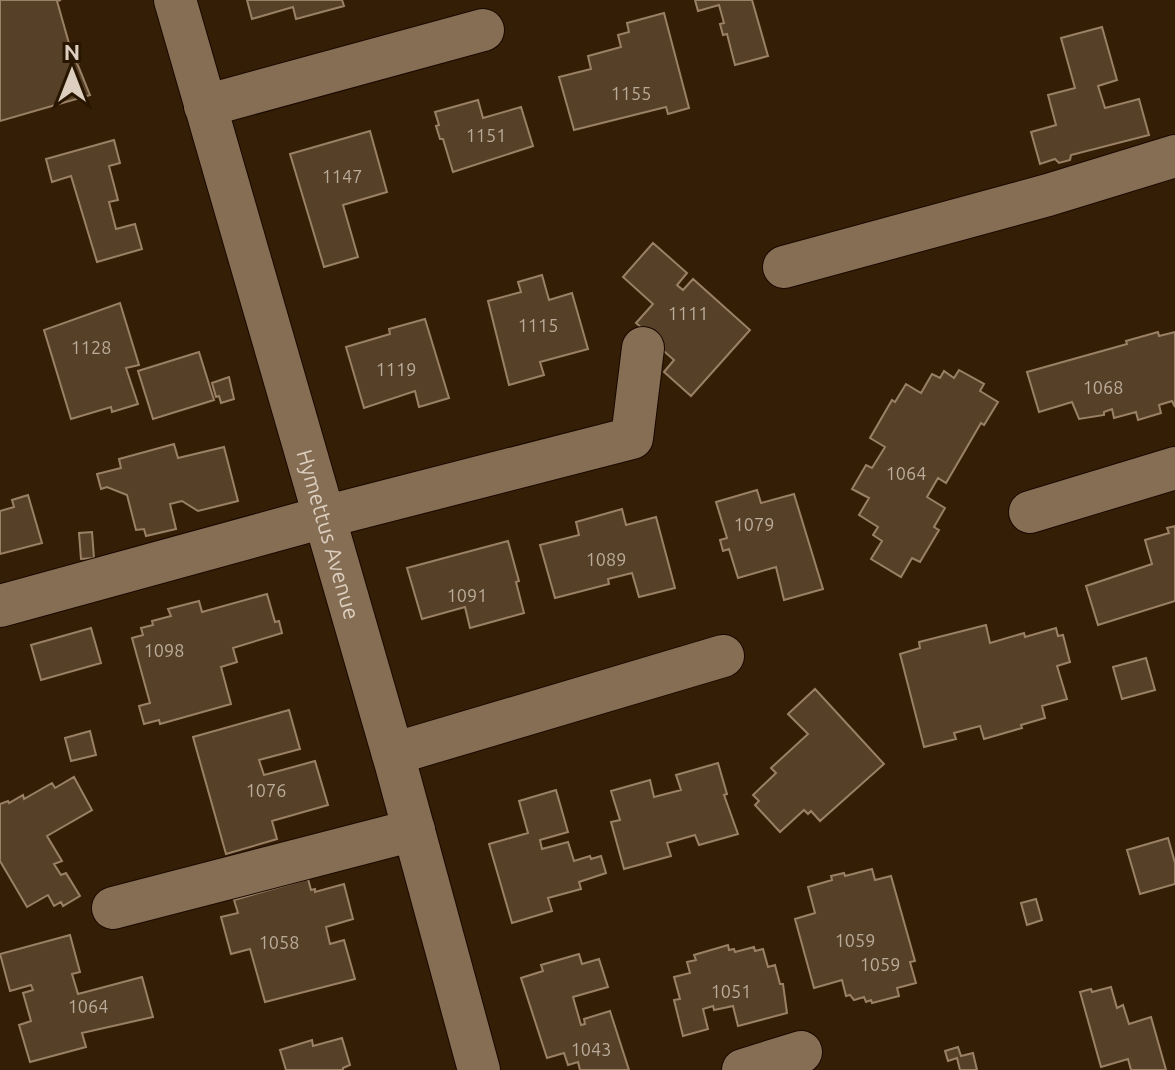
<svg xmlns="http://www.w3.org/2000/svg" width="1175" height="1070" font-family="Ubuntu,sans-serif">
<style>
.building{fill:#564027;stroke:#9a8166;stroke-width:2}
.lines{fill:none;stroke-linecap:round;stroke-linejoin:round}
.minor-casing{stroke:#1a0800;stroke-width:44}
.minor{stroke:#866e54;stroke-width:42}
.labels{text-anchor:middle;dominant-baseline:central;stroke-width:8;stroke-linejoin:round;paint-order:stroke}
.number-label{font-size:18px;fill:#baab9a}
.street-label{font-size:22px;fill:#dccfc0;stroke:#291600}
</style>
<rect width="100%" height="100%" fill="#341f06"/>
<path class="building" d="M0 0H61L57 1 72 54 78 53 80 62 77 63 90 95 0 121Z
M247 0H342L344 6 296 19 293 7 252 19Z
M695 0H752L768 56 735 65 727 34 723 35 720 24 724 23 719 5 698 11Z
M664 13 689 108 668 114 666 107 574 130 559 77 591 69 588 56 621 47 618 35 629 32 627 23Z
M1102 27 1117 80 1098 86 1105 108 1139 99 1149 135 1071 155 1070 160 1059 163 1055 159 1040 164 1031 132 1056 125 1048 95 1075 88 1061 38Z
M478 100 483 118 521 107 533 146 453 172 443 139H440L436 126 439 125 435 112Z
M370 131 387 192 343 205 358 257 324 267 290 154Z
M114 140 120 163 109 166 118 200 109 202 116 229 135 224 142 249 97 262 71 176 52 182 46 159Z
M653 243 687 273 677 285 683 290 693 279 750 330 691 396 664 372 674 360 640 330 642 328 636 323 653 304 623 277Z
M542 275 549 300 572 293 588 349 540 362 544 375 509 385 488 301 521 292 518 282Z
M120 303 139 365 126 368 138 404 112 412 111 407 71 419 44 330Z
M425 319 449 398 419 407 415 391 364 408 346 347 390 334 389 329Z
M1158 332 1159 336 1175 332V407L1172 401 1159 405 1161 413 1138 420 1136 412 1114 418 1112 409 1104 412V415L1079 419 1072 402 1039 412 1027 372 1127 344 1126 341Z
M199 352 214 400 153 419 138 371Z
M959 370 984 384 980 391 998 402 984 425 981 423 946 483 938 478 927 497 945 508 934 527 939 530 920 562 912 558 901 577 871 559 882 541 873 535 878 527 859 515 869 498 852 489 866 465 872 468 885 447 870 438 892 400 895 402 906 384 921 393 932 374 940 378 944 371 954 378Z
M229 377 234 399 221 403 219 396 216 397 212 383Z
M174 444 178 458 224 447 238 501 198 511 182 501 170 504 176 529 146 536 144 529 136 530 127 495 107 487 101 489 97 474 121 468 119 459Z
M757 490 761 503 794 494 823 589 784 600 776 567 738 578 729 549 723 551 720 540 727 538 716 502Z
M28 495 42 543 0 554V511L14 507 12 500Z
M622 509 626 525 656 517 675 588 639 597 632 573 608 579 609 584 555 598 540 545 579 535 576 522Z
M1175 526V601L1098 625 1086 586 1152 564 1145 540 1169 533 1167 528Z
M92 532 94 558 81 559 79 533Z
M508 541 519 581 516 582 524 613 470 628 465 607 422 619 407 568Z
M267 594 275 622 279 621 282 633 233 648 237 662 221 667 231 704 160 724 159 720 144 724 139 706 150 703 132 638 143 635 141 628 153 625 152 621 171 616 168 609 199 601 202 612Z
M986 625 990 643 1024 633 1025 637 1056 628 1058 636 1063 635 1070 662 1057 666 1067 699 1042 706 1045 718 1021 725 1022 728 984 739 980 726 954 733 956 739 924 747 900 654 920 648 919 642Z
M91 628 101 663 41 680 31 645Z
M1146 658 1155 690 1122 699 1113 667Z
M815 689 884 764 820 821 811 811 808 814 804 810 780 832 755 805 759 801 753 795 776 773 771 768 808 734 788 714Z
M289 710 300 749 259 760 264 775 315 761 328 805 272 821 277 839 226 854 193 737Z
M90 731 96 755 71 761 65 738Z
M718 763 727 794 724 795 738 834 699 845 695 835 667 843 671 856 624 869 611 822 620 820 611 791 650 780 654 797 681 790 676 775Z
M74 777 92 810 47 836 62 861 54 864 61 875 66 873 80 896 63 906 61 902 54 906 48 895 27 907 0 861V804L8 801 9 803 23 795 24 799 52 783 55 788Z
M556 790 568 832 540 840 542 849 568 842 574 861 590 856 591 859 601 856 606 873 579 882 581 889 548 898 552 911 512 923 489 844 528 833 519 801Z
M1168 838 1175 863V884L1140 894 1127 850Z
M872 869 875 880 891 876 915 961 910 962 916 983 897 988 899 996 872 1003 871 1000 866 1002 864 997 854 1000 850 995 846 996 842 980 814 988 795 919 815 913 808 887 832 880 831 876 844 873 845 876Z
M308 879 311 890 315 889V892L344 884 353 919 326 927 330 944 344 940 355 979 265 1002 250 949 231 954 221 917 238 913 234 900Z
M1036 899 1042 920 1027 925 1021 903Z
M70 935 80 972 72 974 78 994 142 977 153 1017 82 1033 86 1047 30 1062 19 1025 31 1021 23 993 33 990 31 985 10 991 0 954Z
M728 945 729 950 734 949 735 952 754 947 755 951 763 949 768 967 775 965 780 984H783L787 1013 738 1026 733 1006 714 1010 713 1006 703 1009 708 1029 683 1036 674 1000 680 999 674 977 690 973 687 962 696 960 694 955Z
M579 954 582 964 599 959 608 987 573 997 581 1025 585 1024 584 1019 610 1011 629 1070H580L578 1062 568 1065 564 1053 547 1058 521 978 543 971 541 965Z
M1111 987 1117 1008 1123 1005 1129 1024 1151 1017 1166 1070H1131L1128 1059 1101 1067 1080 992 1091 989 1092 992Z
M342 1038 350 1065 343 1068V1070H286L280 1050 312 1040 313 1046Z
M958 1047 961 1056 973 1053 977 1070H960L957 1058 948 1061 945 1051Z"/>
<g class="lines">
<defs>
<g id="minor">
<path id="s1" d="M175 0 396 765 479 1070"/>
<path d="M205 106 483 30"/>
<path d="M784 267 1048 195 1175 156"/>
<path d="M1030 512 1175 468"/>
<path d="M0 606 324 517 632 438 643 348"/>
<path d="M393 754 723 656"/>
<path d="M113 908 414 830"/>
<path d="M743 1070 801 1052"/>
</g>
</defs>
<use href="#minor" class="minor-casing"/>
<use href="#minor" class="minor"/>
</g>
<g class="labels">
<g class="number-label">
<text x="631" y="93">1155</text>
<text x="486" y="135">1151</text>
<text x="342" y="176">1147</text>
<text x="688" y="313">1111</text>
<text x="538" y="325">1115</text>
<text x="91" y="347">1128</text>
<text x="396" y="369">1119</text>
<text x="1103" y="387">1068</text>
<text x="906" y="473">1064</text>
<text x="754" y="524">1079</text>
<text x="606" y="559">1089</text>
<text x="467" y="595">1091</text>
<text x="164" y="650">1098</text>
<text x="266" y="790">1076</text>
<text x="855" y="940">1059</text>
<text x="279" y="942">1058</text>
<text x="880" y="964">1059</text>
<text x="731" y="991">1051</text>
<text x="88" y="1006">1064</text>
<text x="591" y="1049">1043</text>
</g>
<g class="street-label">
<text stroke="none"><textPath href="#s1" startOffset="556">Hymettus Avenue</textPath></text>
</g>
</g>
<g transform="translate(72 72)" stroke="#291600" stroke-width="6" paint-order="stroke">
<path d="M0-6L14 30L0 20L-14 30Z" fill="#dccfc0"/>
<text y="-12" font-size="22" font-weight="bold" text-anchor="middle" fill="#dccfc0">N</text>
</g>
</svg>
